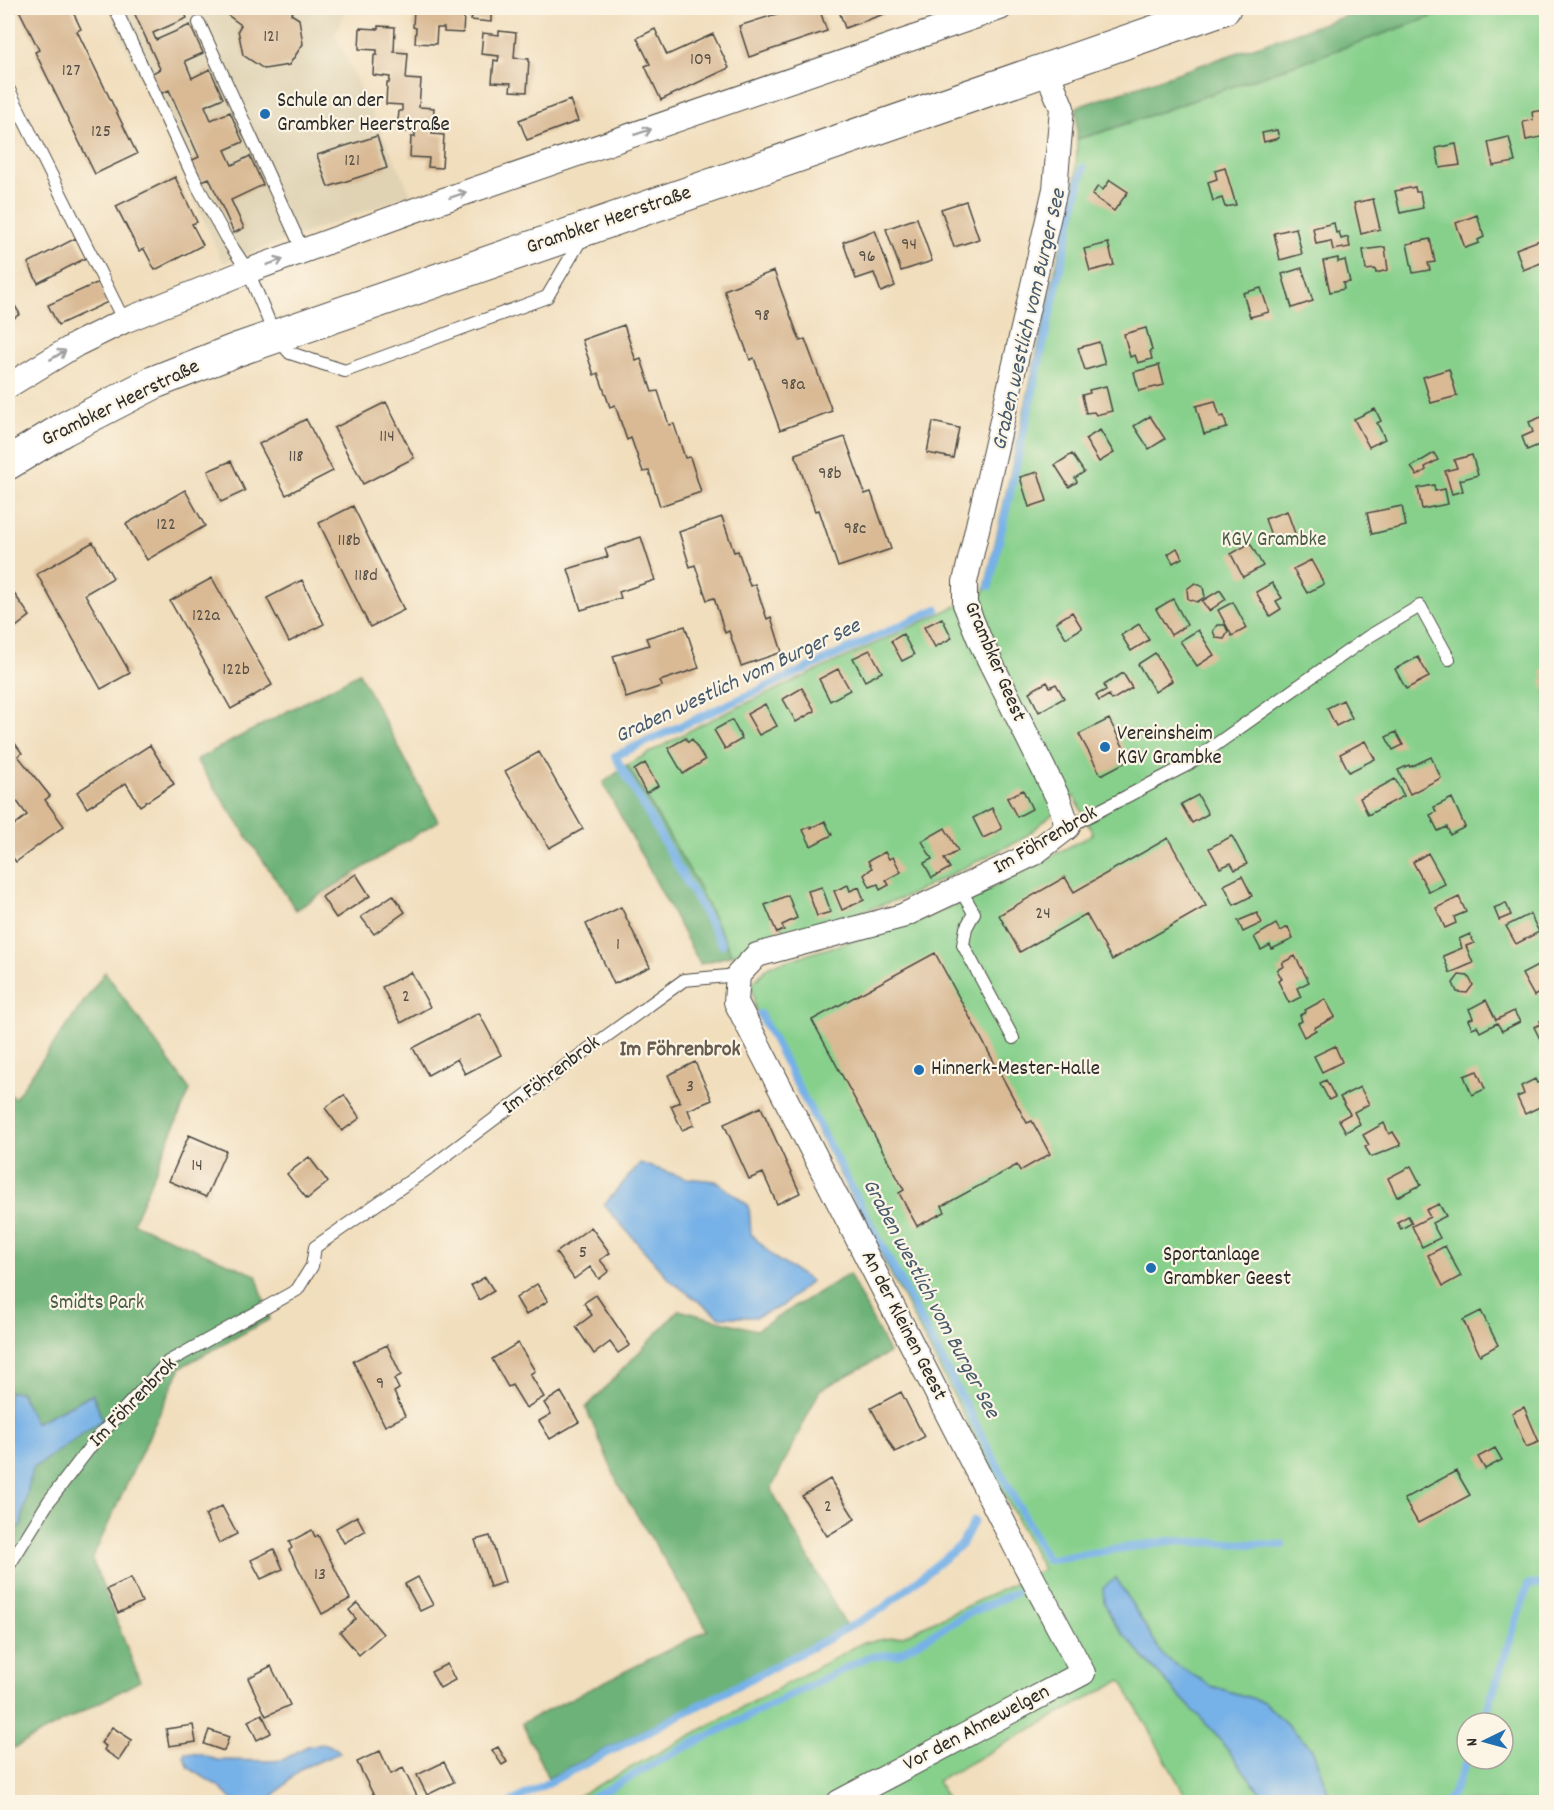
<svg xmlns="http://www.w3.org/2000/svg" width="1554" height="1810" font-family="Dekko,sans-serif">
<style>
.built{fill:#dfd3b4}
.green{fill:#87d08c;stroke:#597e5c;stroke-width:1.5;fill-rule:evenodd}
.forest{fill:#6db278;stroke:#4c6e52;stroke-width:1.5}
.water{fill:#76b1e7;stroke:#506e89;stroke-width:1.5}
.lines{fill:none;stroke-linecap:round;stroke-linejoin:round}
.stream{stroke:#76b1e7;stroke-width:8}
.building{fill:#d9ba95}
.service-casing{stroke:#494641;stroke-width:14}
.minor-casing{stroke:#494641;stroke-width:26}
.secondary-casing{stroke:#494641;stroke-width:35}
.service{stroke:#fff;stroke-width:12}
.minor{stroke:#fff;stroke-width:24}
.secondary{stroke:#fff;stroke-width:33}
.oneway{stroke:#a0a0a0}
.poi-dot{fill:#1f6fb2;stroke:#fcf5e5;stroke-width:2}
.labels{text-anchor:middle;dominant-baseline:central;stroke-width:4.5;stroke-linejoin:round;paint-order:stroke}
.number-label{font-size:18px;fill:#564f46}
.poi-label{font-size:21px;fill:#2b2b2b;stroke:#fcf5e5;text-anchor:start}
.street-label{font-size:21px;fill:#2b2b2b;stroke:#fcf5e5}
.park-label{font-size:21px;fill:#475d48;stroke:#fcf5e5}
.water-label{font-size:22px;font-style:italic;fill:#455a6d;stroke:#fcf5e5}
.neighbourhood-label{font-size:22px;font-weight:bold;fill:#685d50;stroke:#fcf5e5}
</style>
<rect width="100%" height="100%" fill="#fcf5e5"/>
<filter id="ink" filterUnits="userSpaceOnUse"><feTurbulence type="fractalNoise" baseFrequency=".0167" numOctaves="2"/><feDisplacementMap in="SourceGraphic" scale="12" xChannelSelector="R" yChannelSelector="G"/><feConvolveMatrix kernelMatrix="1 2 1 2 8 2 1 2 1" color-interpolation-filters="sRGB"/></filter>
<filter id="wash" filterUnits="userSpaceOnUse"><feTurbulence type="fractalNoise" baseFrequency=".008" numOctaves="4" result="noise"/><feDisplacementMap in="SourceGraphic" scale="24" xChannelSelector="R" yChannelSelector="G"/><feGaussianBlur stdDeviation="1.35" result="paint"/><feColorMatrix in="noise" values="0 0 0 0 0 0 0 0 0 0 0 0 0 0 0 0 0 1.4 0 .05"/><feComposite in="paint" operator="in"/></filter>
<g filter="url(#wash)">
<rect width="100%" height="100%" fill="#f1debd"/>
<path class="built" d="M108 8H347L335 35 411 194 223 263Z"/>
<path class="green" d="M1457 8H1546V1802H1332L1312 1749 1264 1702 1211 1686 1164 1657 1116 1578 1114 1623 1151 1666 1213 1731 1268 1802H1189L1121 1680 937 1781 949 1802H567L862 1643 903 1636 1043 1570 755 1009 752 984 769 966 909 924 994 887 1093 834 1074 796 1024 838 908 896 732 955 694 878 627 765 702 724 984 593 1076 175 1077 139 1102 132ZM1467 1723H1503V1759H1467Z"/>
<path class="forest" d="M1369 8H1457L1102 132 1077 139V107Z
M359 673 438 821 296 910 196 760Z
M627 765 694 878 732 955 700 964 603 783Z
M105 972 190 1090 133 1223 256 1275 270 1319 181 1367 92 1559 140 1681 8 1751V1534L21 1525 32 1469 102 1420 93 1394 34 1423 21 1392H8V1093L15 1098Z
M849 1274 889 1353 820 1390 771 1489 847 1628 548 1778 522 1723 708 1630 619 1486 586 1408 679 1310 756 1330Z"/>
<path class="water" d="M640 1163 685 1178 716 1181 749 1206 751 1234 776 1259 811 1281 782 1306 756 1317H720L671 1281 604 1205Z
M8 1392H20L35 1423 93 1394 102 1420 32 1469 21 1525 8 1534Z
M1116 1578 1164 1657 1211 1686 1264 1702 1312 1749 1332 1802H1268L1213 1731 1151 1666 1114 1623 1104 1602 1103 1588Z
M325 1744 336 1748 340 1753 302 1768 271 1798 262 1802H239L231 1799 218 1786 189 1768 184 1757 185 1753 199 1754 217 1760 271 1761 283 1760 307 1746Z"/>
<g class="lines">
<path class="stream" d="M989 586 1083 168
M722 944 615 756 937 609
M760 1014 1047 1560 1169 1541 1282 1545
M1483 1723 1528 1585 1546 1584
M511 1802 826 1640 883 1608 962 1544 974 1521
M585 1802 666 1757 868 1657 898 1654 967 1614 1015 1593
M1447 1802 1452 1795 1468 1759"/>
</g>
<g id="blocks">
<path class="building" d="M18 8H71L81 29 77 31 137 154 95 174 35 52 39 50Z
M132 8H182L187 18 153 33 156 40 190 25 203 53 185 61 192 78 210 69 223 98 205 106 211 120 230 112 243 142 225 150 232 165 250 156 263 185 231 200 244 228 234 233 209 178 200 182 190 161 199 157 169 90 160 94 151 74 160 69Z
M201 8H215L204 13Z
M218 8H296L291 14 299 19 303 44 289 65 264 69 243 55 238 30 241 25Z
M414 8H491V22L471 20 472 17 464 16 463 33 444 32V28H437L436 44 415 43 416 28 413 27Z
M795 8H819L827 31 749 57 739 26Z
M838 8H881L884 14 845 28Z
M378 26 395 27 394 52 408 53 406 79 421 80 419 107 434 108 432 134 444 135 442 168 428 167 429 158 410 157 411 137H415V132L397 131 399 111H402V105L386 104 387 83H389L390 77 373 75 374 55H377V50L359 49 360 28 378 29Z
M655 29 667 55 713 34 729 68 661 100 645 66 650 64 637 38Z
M499 31 516 33 514 58 529 59 527 92 510 91 511 83 492 82 494 60 498 61 499 56 481 54 483 33 499 35Z
M570 100 578 121 527 140 519 120Z
M1545 110 1546 136 1526 140 1523 122 1533 120 1532 112Z
M1277 130 1279 138 1264 142 1262 133Z
M377 136 387 168 328 187 317 155Z
M1509 137 1515 162 1493 166 1488 142Z
M1456 144 1460 165 1440 168 1436 148Z
M1225 168 1236 205 1225 207 1222 198 1213 201 1208 182 1217 179 1215 171Z
M175 177 197 222 192 224 203 245 155 270 144 249 139 251 116 206Z
M1110 180 1128 192 1114 211 1092 195 1098 186 1103 190Z
M1415 187 1416 192H1420L1423 208 1400 213 1395 191Z
M1373 199 1380 229 1361 234 1354 203Z
M966 201 979 239 954 247 941 209Z
M1477 215 1484 237 1478 240 1479 243 1465 248 1456 223Z
M917 218 932 261 901 271 886 229Z
M1334 223 1336 233 1339 232 1341 239 1348 237 1350 247 1333 250 1331 241 1316 244 1313 228Z
M1296 228 1302 254 1280 260 1274 233Z
M875 230 895 286 881 292 874 273 856 279 843 242Z
M76 238 86 258 38 283 28 263Z
M1545 238 1546 261 1523 270 1516 249Z
M1430 239 1435 262 1428 263 1430 270 1413 273 1407 244Z
M1108 243 1114 265 1090 271 1084 249Z
M1385 247 1388 270 1376 273 1375 269 1366 270 1363 250Z
M1338 258V262L1345 260 1350 282 1343 283 1344 289 1330 292 1323 261Z
M1302 268 1313 301 1292 308 1282 274Z
M774 271 800 341 805 339 832 411 780 430 754 358 750 360 724 290Z
M99 282 108 302 58 325 48 305Z
M1261 288 1269 312 1250 317 1243 293Z
M8 295 20 314 8 322Z
M624 325 636 361 641 359 652 392 658 391 669 425 674 424 685 458 690 457 701 492 660 506 649 471 643 472 631 438 627 440 615 405 610 407 598 373 594 375 582 340Z
M1146 328 1152 350 1150 351 1152 359 1138 363 1135 355 1130 357 1124 334Z
M1099 342 1105 364 1085 370 1078 348Z
M1159 365 1164 385 1139 391 1134 372Z
M1449 369 1457 396 1431 403 1423 377Z
M1106 386 1112 411 1096 415 1094 412 1086 413 1082 395 1090 393 1089 390Z
M1215 401 1220 417 1224 416 1227 428 1204 434 1196 406Z
M386 402 414 458 363 484 334 428Z
M1375 409 1381 421 1377 423 1385 439 1369 447 1354 419Z
M1546 415V442L1527 450 1522 437 1533 432 1529 422Z
M1150 416 1165 439 1149 449 1134 426Z
M306 419 333 471 286 495 259 444Z
M933 422 959 428 953 458 927 453Z
M1100 430 1114 453 1099 462 1085 439Z
M845 437 865 494 871 492 891 549 838 567 819 510 815 511 795 454Z
M1434 453 1438 460 1425 467 1426 470 1417 476 1411 467Z
M1072 454 1084 472 1075 478 1077 482 1069 487 1055 465Z
M1472 455 1478 475 1460 480 1463 491 1452 494 1445 471 1457 468 1454 460Z
M231 461 245 491 221 502 208 471Z
M1038 472 1047 501 1029 507 1020 477Z
M1434 485 1435 491 1445 489 1448 504 1422 509 1418 488Z
M185 490 205 526 147 560 126 524Z
M353 506 404 610 370 627 319 523Z
M1402 506 1406 526 1372 534 1367 513Z
M1287 511 1298 542 1287 546 1284 537 1273 541 1265 519Z
M722 517 734 552 738 551 750 586 755 584 767 619 771 617 782 652 741 666 729 631 725 633 714 598 707 600 695 565 690 567 679 532Z
M641 537 655 580 619 592 621 598 581 610 568 569 608 557 605 549Z
M93 542 113 578 85 594 130 673 101 689 37 574Z
M1250 543 1263 566 1243 577 1231 554Z
M1177 548 1182 558 1173 563 1168 554Z
M1311 560 1324 584 1307 593 1293 569Z
M212 578 272 685 231 709 170 601Z
M302 580 324 624 289 642 267 598Z
M1195 583 1203 587 1205 597 1197 602 1188 599 1187 589Z
M1272 583 1282 598 1276 601 1281 609 1270 616 1256 592Z
M10 588 30 616 8 633V590Z
M1220 590 1226 599 1209 611 1202 601Z
M1173 599 1187 625 1171 635 1156 609Z
M1233 602 1247 628 1232 636 1218 610Z
M1072 612 1082 628 1066 638 1056 622Z
M942 618 952 638 935 647 924 627Z
M1139 624 1149 640 1131 651 1121 635Z
M1217 625H1225L1228 632 1224 639 1216 638 1213 631Z
M685 626 699 668 660 681 662 686 626 698 613 656 649 645 646 638Z
M1198 630 1214 655 1197 666 1180 641Z
M903 634 914 655 902 661 891 641Z
M870 650 882 672 865 681 853 658Z
M1155 653 1172 681 1155 692 1138 664Z
M1418 657 1429 677 1406 689 1395 669Z
M838 669 850 690 830 701 819 679Z
M1546 669V692L1541 680 1544 678 1541 672Z
M1123 673 1132 688 1112 700 1109 695 1099 701 1096 695 1106 690 1104 685Z
M1047 682 1050 687 1056 684 1064 698 1039 712 1029 692Z
M802 688 815 711 796 722 783 699Z
M1343 700 1352 718 1336 726 1327 708Z
M765 704 777 726 759 735 747 714Z
M1109 719 1130 760 1101 775 1079 734Z
M732 720 742 739 725 749 714 730Z
M1396 732 1403 745 1393 750 1386 737Z
M8 734 22 753 18 756 50 796 45 800 64 826 16 862 8 851V830L27 815 8 789Z
M686 738 688 742 692 739 705 760 683 774 668 748Z
M1365 741 1375 759 1349 772 1340 754Z
M150 745 174 784 140 806 126 783 87 808 77 792Z
M539 752 583 829 549 848 505 771Z
M1431 757 1441 778 1410 794 1398 770 1409 765 1410 767Z
M645 763 658 786 646 793 634 770Z
M1395 779 1404 796 1368 815 1360 798Z
M1023 790 1032 809 1017 817 1007 798Z
M1198 795 1208 814 1192 823 1181 804Z
M1452 798 1465 827 1450 835 1447 827 1438 831 1430 815 1436 812 1434 807Z
M992 808 1002 829 983 838 973 818Z
M825 821 832 835 811 846 803 830 810 826 811 828Z
M945 828 958 851 944 859 950 868 932 878 924 863 932 859 922 841Z
M1232 836 1247 864 1235 870 1231 863 1220 868 1209 848Z
M1168 838 1206 906 1112 960 1086 914 1020 952 999 915 1065 877 1074 892Z
M885 852 889 859 893 857 901 872 886 880 889 885 880 890 878 884 870 887 864 875 872 868 868 861Z
M1428 853 1445 884 1429 892 1413 862Z
M356 874 370 896 336 918 322 897Z
M1242 876 1252 896 1234 905 1224 885Z
M848 885 850 891 859 887 864 900 842 910 834 891Z
M822 887 831 912 817 916 808 891Z
M393 895 405 912 374 934 361 917Z
M788 895 797 918 782 925 784 930 777 933 765 905Z
M1459 897 1466 912 1454 917 1456 923 1445 928 1436 908Z
M1506 903 1511 915 1499 920 1494 908Z
M621 907 650 967 614 984 586 924Z
M1257 913 1262 923 1243 932 1238 921Z
M1530 914 1539 932 1516 944 1506 926Z
M1276 924 1280 931 1288 927 1293 939 1272 949 1270 945 1261 950 1254 937Z
M1470 934 1474 943 1466 946 1473 963 1450 973 1443 956 1462 948 1459 939Z
M935 953 1027 1123 1032 1121 1050 1154 1020 1171 1017 1165 942 1206 945 1212 917 1226 899 1193 904 1190 812 1020Z
M1295 956 1309 982 1297 988 1301 997 1289 1003 1278 981 1282 979 1277 970 1284 966 1282 963Z
M1543 963 1546 969V989L1534 996 1522 974Z
M411 972 430 1007 401 1023 382 987Z
M1459 975 1468 976 1473 985 1467 993 1457 992 1453 983Z
M1325 999 1335 1017 1314 1028 1316 1030 1304 1037 1297 1023 1302 1021 1300 1015 1306 1012 1305 1010Z
M1486 1000 1496 1020 1514 1011 1520 1022 1502 1031 1497 1023 1480 1032 1477 1026 1472 1028 1468 1020 1473 1018 1469 1009Z
M479 1013 501 1055 465 1074 457 1059 428 1075 413 1048Z
M1546 1018V1036L1540 1039 1534 1027 1541 1024 1540 1021Z
M1335 1046 1342 1062 1322 1072 1314 1056Z
M695 1062 712 1100 688 1110 694 1125 682 1130 671 1106 680 1102 668 1075Z
M1477 1071 1485 1089 1472 1095 1464 1076Z
M1535 1079 1537 1083 1543 1081 1546 1089V1104L1525 1114 1517 1097 1524 1094 1521 1086Z
M1326 1080 1335 1097 1329 1100 1320 1083Z
M1360 1087 1369 1104 1354 1112 1360 1124 1346 1132 1339 1120 1350 1114 1340 1097Z
M344 1095 360 1118 342 1131 325 1108Z
M761 1107 800 1193 777 1204 763 1173 749 1179 724 1124Z
M1384 1123 1389 1134 1393 1132 1401 1145 1371 1157 1365 1147 1369 1145 1363 1135Z
M189 1135 226 1151 206 1197 169 1181Z
M309 1157 328 1182 307 1199 287 1174Z
M1411 1166 1421 1185 1397 1197 1388 1178Z
M1439 1204 1446 1216 1432 1223 1440 1238 1422 1247 1412 1226 1430 1217 1426 1210Z
M1408 1216 1412 1223 1401 1229 1397 1222Z
M591 1227 610 1253 600 1260 609 1271 599 1279 590 1267 574 1279 556 1253Z
M1445 1246 1461 1276 1443 1286 1428 1255Z
M485 1277 494 1291 479 1300 471 1285Z
M537 1284 548 1301 526 1315 516 1298Z
M596 1295 630 1345 618 1353 610 1342 594 1354 576 1327 592 1315 584 1303Z
M1481 1311 1498 1345 1480 1355 1463 1320Z
M518 1343 535 1371 530 1374 544 1397 526 1408 512 1385 508 1387 492 1359Z
M387 1345 401 1375 394 1379 399 1389 394 1392 405 1416 385 1426 353 1361Z
M561 1392 579 1422 550 1439 539 1421 551 1414 544 1403Z
M901 1392 924 1437 895 1452 871 1408Z
M1524 1407 1539 1442 1526 1447 1512 1413Z
M1495 1448 1502 1460 1485 1469 1478 1457Z
M1456 1471 1470 1495 1418 1523 1404 1499Z
M830 1479 855 1519 827 1536 802 1496Z
M222 1506 237 1534 219 1543 205 1515Z
M357 1516 365 1531 344 1543 336 1528Z
M312 1530 315 1537 318 1535 350 1599 322 1614 289 1550 292 1548 289 1542Z
M490 1536 505 1582 490 1587 475 1540Z
M274 1549 283 1569 261 1579 251 1560Z
M418 1577 433 1605 420 1611 405 1584Z
M131 1578 142 1602 118 1613 107 1589Z
M357 1603 383 1634 359 1655 340 1632 356 1619 349 1610Z
M447 1664 455 1680 440 1688 431 1672Z
M271 1666 290 1705 266 1716 248 1678Z
M262 1714 271 1733 257 1740 248 1721Z
M193 1725 196 1742 169 1746 166 1729Z
M112 1727 132 1740 119 1760 104 1750 106 1746 101 1743Z
M209 1730 229 1737 224 1751 204 1744Z
M498 1747 507 1762 502 1765 492 1750Z
M380 1751 391 1774 403 1768 420 1802H377L357 1762Z
M444 1762 454 1782 427 1795 417 1775Z"/>
</g>
</g>
<g filter="url(#ink)">
<use href="#blocks" fill-opacity="0" stroke="#494641" stroke-width="1.5"/>
<g class="lines">
<defs>
<path id="service" d="M115 8 198 187 226 238 248 271 275 336 290 353 345 371 547 297 582 238
M199 23 303 251
M9 90 124 321
M1068 827 1187 765 1368 637 1420 606 1449 659
M960 889 974 913 966 928 963 945 1013 1038
M8 1567 49 1501 97 1438 168 1362 297 1290 312 1266 315 1247 436 1163 565 1066 684 980 738 975"/>
<path id="minor" d="M8 386 77 344 124 321 248 271 418 209 1000 8
M839 1802 1083 1673 1019 1553 736 1002 738 975 757 955 902 916 1033 854 1068 827 1058 798 981 643 965 604V582L1055 189 1062 108 1046 69"/>
<path id="secondary" d="M8 463 64 429 155 382 236 350 1224 8"/>
</defs>
<use href="#service" class="service-casing"/>
<use href="#minor" class="minor-casing"/>
<use href="#secondary" class="secondary-casing"/>
<use href="#service" class="service"/>
<use href="#minor" class="minor"/>
<use href="#secondary" class="secondary"/>
</g>
<defs><path id="oneway-shaft" d="M-6 0H5M1.5-3L5.5 0L1.5 3" fill="none" stroke-width="1.6" stroke-linecap="round" stroke-linejoin="round" transform="scale(1.5)"/></defs>
<g class="oneway">
<use href="#oneway-shaft" transform="translate(643 132) rotate(-19)"/>
<use href="#oneway-shaft" transform="translate(458 195) rotate(-19)"/>
<use href="#oneway-shaft" transform="translate(275 262) rotate(-20)"/>
<use href="#oneway-shaft" transform="translate(58 355) rotate(-31)"/>
</g>
</g>
<g class="poi-dot">
<circle cx="265" cy="114" r="6"/>
<circle cx="1105" cy="747" r="6"/>
<circle cx="919" cy="1070" r="6"/>
<circle cx="1151" cy="1268" r="6"/>
</g>
<g class="labels">
<g class="number-label">
<text x="271" y="37">121</text>
<text x="701" y="60">109</text>
<text x="71" y="71">127</text>
<text x="101" y="132">125</text>
<text x="352" y="161">121</text>
<text x="909" y="245">94</text>
<text x="867" y="257">96</text>
<text x="762" y="316">98</text>
<text x="793" y="385">98a</text>
<text x="387" y="437">114</text>
<text x="296" y="457">118</text>
<text x="830" y="474">98b</text>
<text x="166" y="525">122</text>
<text x="855" y="529">98c</text>
<text x="349" y="541">118b</text>
<text x="366" y="576">118d</text>
<text x="206" y="616">122a</text>
<text x="236" y="670">122b</text>
<text x="1043" y="914">24</text>
<text x="618" y="945">1</text>
<text x="406" y="997">2</text>
<text x="690" y="1087">3</text>
<text x="197" y="1166">14</text>
<text x="583" y="1253">5</text>
<text x="380" y="1384">9</text>
<text x="828" y="1507">2</text>
<text x="320" y="1575">13</text>
</g>
<g class="poi-label">
<text x="277" y="102">Schule an der<tspan x="277" dy="24">Grambker Heerstraße</tspan></text>
<text x="1117" y="735">Vereinsheim<tspan x="1117" dy="24">KGV Grambke</tspan></text>
<text x="931" y="1070">Hinnerk-Mester-Halle</text>
<text x="1163" y="1256">Sportanlage<tspan x="1163" dy="24">Grambker Geest</tspan></text>
</g>
<g class="street-label">
<text transform="translate(609 221) rotate(-19)">Grambker Heerstraße</text>
<text transform="translate(121 404) rotate(-26)">Grambker Heerstraße</text>
<text transform="translate(994 662) rotate(67)">Grambker Geest</text>
<text transform="translate(1046 841) rotate(-30)">Im Föhrenbrok</text>
<text transform="translate(552 1076) rotate(-37)">Im Föhrenbrok</text>
<text transform="translate(903 1326) rotate(63)">An der Kleinen Geest</text>
<text transform="translate(134 1403) rotate(-46)">Im Föhrenbrok</text>
<text transform="translate(977 1729) rotate(-28)">Vor den Ahnewelgen</text>
</g>
<g class="park-label">
<text x="1274" y="541">KGV Grambke</text>
<text x="97" y="1304">Smidts Park</text>
</g>
<g class="water-label">
<text transform="translate(1030 320) rotate(-77)">Graben westlich vom Burger See</text>
<text transform="translate(738 682) rotate(-25)">Graben westlich vom Burger See</text>
<text transform="translate(930 1299) rotate(62)">Graben westlich vom Burger See</text>
</g>
<g class="neighbourhood-label">
<text x="680" y="1050">Im Föhrenbrok</text>
</g>
</g>
<rect width="1554" height="1810" fill="none" stroke="#fcf5e5" stroke-width="30"/>
<g transform="translate(1485 1741) rotate(265)"><circle r="28" fill="#fcf5e5" stroke="#a8a49b" stroke-width="1.5"/>
<path d="M0-4.5L10 22L0 15L-10 22Z" fill="#1f6fb2"/>
<text y="-9" font-size="16" font-weight="bold" text-anchor="middle" fill="#2b2b2b">N</text>
</g>
</svg>
